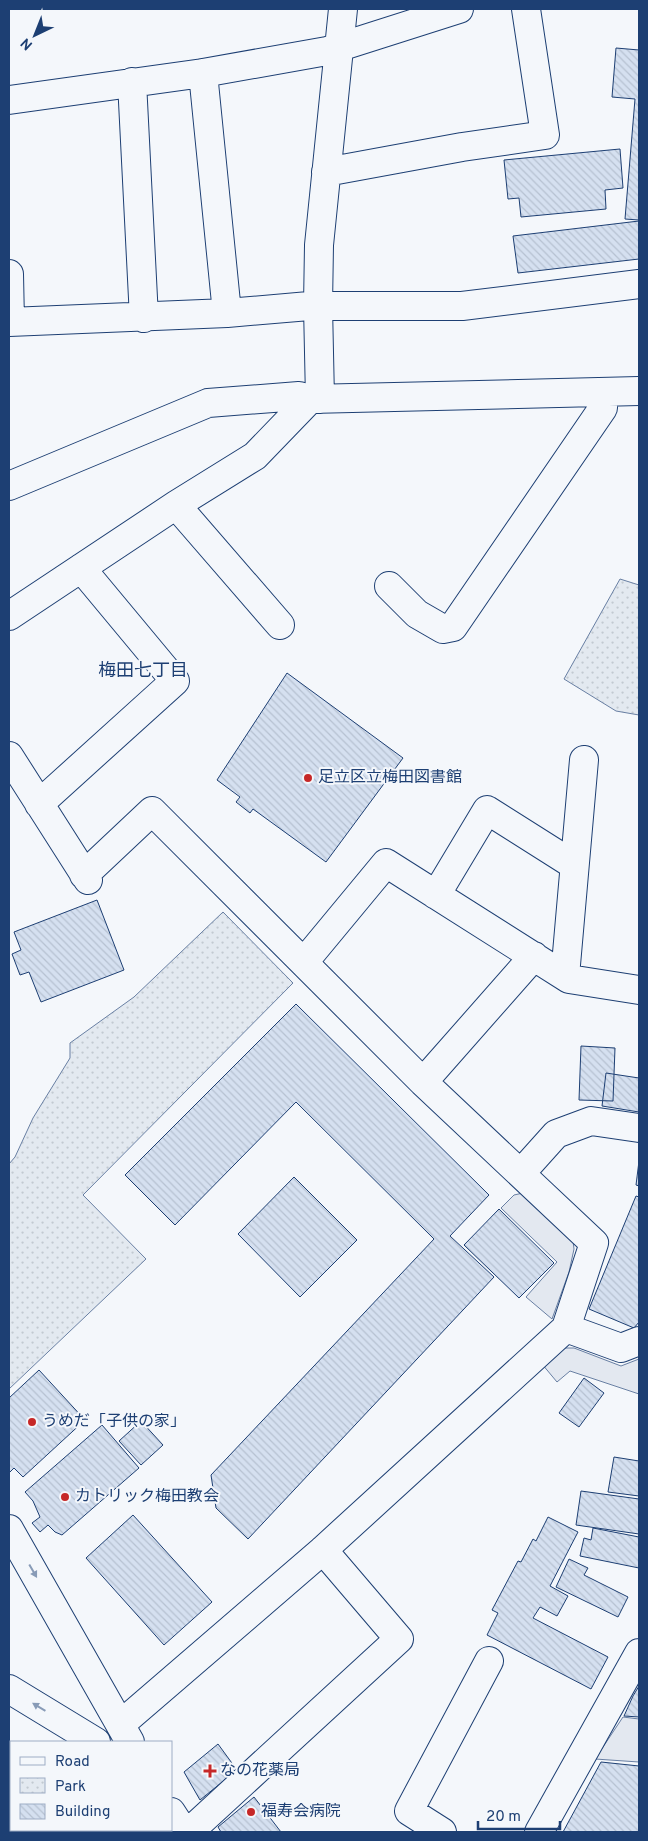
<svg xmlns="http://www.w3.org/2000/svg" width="648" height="1841" font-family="Overpass,'Noto Sans JP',sans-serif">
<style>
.park{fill:url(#park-dots);stroke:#687fa3}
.parking{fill:#e3e8f0;stroke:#687fa3}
.building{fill:url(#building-back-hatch);stroke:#1d3f73}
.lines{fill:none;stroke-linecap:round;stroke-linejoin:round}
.minor-casing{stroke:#1d3f73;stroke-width:30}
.minor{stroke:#f4f7fb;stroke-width:28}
.oneway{fill:#889bb7}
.poi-dot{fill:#c62828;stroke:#f4f7fb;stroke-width:2}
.labels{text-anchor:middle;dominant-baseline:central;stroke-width:4;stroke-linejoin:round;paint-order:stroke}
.poi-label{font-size:16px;fill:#1d3f73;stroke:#f4f7fb;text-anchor:start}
.neighbourhood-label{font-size:18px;fill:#1d3f73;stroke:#f4f7fb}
</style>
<defs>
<pattern id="park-dots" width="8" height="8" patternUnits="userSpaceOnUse" patternTransform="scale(1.25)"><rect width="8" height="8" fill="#e3e9f0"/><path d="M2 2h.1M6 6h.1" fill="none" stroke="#c2c9d1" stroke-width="1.8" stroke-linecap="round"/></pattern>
<pattern id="building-back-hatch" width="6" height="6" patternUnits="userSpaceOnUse" patternTransform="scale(1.25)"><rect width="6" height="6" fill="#d5e0f0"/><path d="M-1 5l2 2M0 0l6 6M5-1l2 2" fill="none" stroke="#b6c1d1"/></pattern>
</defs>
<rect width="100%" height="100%" fill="#f4f7fb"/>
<path class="park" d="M620 579 639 585V715L616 711 564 679Z
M223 912 293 983 83 1195 146 1259 9 1389V1164L15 1157 33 1118 70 1058V1043L134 997Z"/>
<path class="parking" d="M523 1193 573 1241 574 1249 569 1272 552 1319 526 1297 557 1262 501 1208 514 1195Z
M561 1348H574L621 1366 639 1359V1394L570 1371 557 1382 542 1364Z
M623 1717 639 1719V1762L595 1759Z"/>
<path class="building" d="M616 48 639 50V220L625 219 635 99 612 97Z
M620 149 623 188 605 190 606 209 521 217 519 198 508 199 504 160Z
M639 221V259L518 273 513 236Z
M287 673 403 758 326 862 253 809 250 813 236 802 240 797 217 780Z
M97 900 124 970 41 1002 29 972 20 975 12 954 21 950 14 932Z
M296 1004 489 1195 450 1236 494 1277 248 1539 216 1508 211 1475 434 1239 296 1102 175 1225 125 1175Z
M581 1046 615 1048 613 1101 579 1100Z
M606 1073 639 1078V1112L602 1106Z
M639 1161V1186L636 1185Z
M294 1177 357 1240 300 1297 238 1234Z
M636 1196 639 1197V1322L634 1328 589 1309Z
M499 1209 554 1263 519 1298 464 1245Z
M39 1370 85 1420 23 1477 14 1468 9 1473V1398Z
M584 1378 604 1393 579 1427 559 1413Z
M141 1421 163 1445 141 1465 119 1441Z
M102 1425 139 1468 62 1535 55 1532 48 1525 40 1532 32 1523 40 1517 33 1501 25 1492Z
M614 1457 639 1461V1496L608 1492Z
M581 1491 639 1499V1534L576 1525Z
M133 1515 212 1602 164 1645 86 1558Z
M548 1517 578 1532 550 1586 568 1596 557 1616 540 1607 533 1618 608 1657 591 1689 487 1635 498 1613 492 1610 518 1561 521 1562 533 1539 536 1541Z
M593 1528 639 1537V1568L580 1556 584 1538 591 1540Z
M569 1559 588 1568 584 1575 628 1597 618 1617 556 1587Z
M639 1686V1717L624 1716 633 1696Z
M218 1744 237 1770 200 1800 184 1772Z
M601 1762 639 1766V1832H563Z
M254 1797 281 1832H221L218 1827Z"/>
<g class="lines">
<defs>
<path id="minor" d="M203 73 227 313
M132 82 144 318
M9 100 203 73 327 51 459 9
M326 172 462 147 545 135 526 9
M9 274 10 322
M9 322 227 313 309 306H462L639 284
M320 399 318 306 319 245 343 9
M9 486 208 403 299 396 310 399 639 391
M176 505 280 625
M389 586 417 614 443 629 453 627 603 408V392
M9 616 176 505 255 456 310 399
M9 756 88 880
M39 804 175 681 81 568
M84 875 152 811 423 1082 594 1243 566 1328
M436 895 487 810 574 865
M304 962 386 863 569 979 639 990
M565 976 584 760
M423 1082 534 956
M521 1173 556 1134 591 1121 639 1128
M9 1529 130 1742
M9 1689 96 1742
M121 1724 323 1550 566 1328 621 1348 639 1341
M171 1812 184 1832
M189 1832 399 1639 323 1550
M442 1832 409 1811 489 1661
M539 1832 639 1653"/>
</defs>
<use href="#minor" class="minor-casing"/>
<use href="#minor" class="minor"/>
</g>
<defs><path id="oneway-solid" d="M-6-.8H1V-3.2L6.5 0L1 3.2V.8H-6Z" transform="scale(1.25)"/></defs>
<g class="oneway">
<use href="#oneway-solid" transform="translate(33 1571) rotate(60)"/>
<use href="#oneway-solid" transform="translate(39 1707) rotate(-149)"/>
</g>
<g class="poi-dot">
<circle cx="308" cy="778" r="5"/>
<circle cx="32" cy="1422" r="5"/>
<circle cx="65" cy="1497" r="5"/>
<path d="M207.5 1763.5h5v5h5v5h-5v5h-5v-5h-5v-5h5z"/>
<circle cx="251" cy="1812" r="5"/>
</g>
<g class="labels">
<g class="poi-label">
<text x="318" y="778">足立区立梅田図書館</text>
<text x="42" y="1422">うめだ「子供の家」</text>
<text x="75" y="1497">カトリック梅田教会</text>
<text x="220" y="1771">なの花薬局</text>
<text x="261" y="1812">福寿会病院</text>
</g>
<g class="neighbourhood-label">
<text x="143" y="671">梅田七丁目</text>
</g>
</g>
<rect width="648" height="1841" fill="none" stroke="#1d3f73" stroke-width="20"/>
<rect x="10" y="1741" width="162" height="90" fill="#f4f7fb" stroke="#9eadc5"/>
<rect x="20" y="1757" width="25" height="8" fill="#f4f7fb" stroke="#9eadc5"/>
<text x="55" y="1766" font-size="15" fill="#1d3f73">Road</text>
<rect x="20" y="1778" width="25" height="15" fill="url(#park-dots)" stroke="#9eadc5"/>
<text x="55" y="1791" font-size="15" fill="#1d3f73">Park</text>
<rect x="20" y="1804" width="25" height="15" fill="url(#building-back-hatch)" stroke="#9eadc5"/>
<text x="55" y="1816" font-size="15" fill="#1d3f73">Building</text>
<g transform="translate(35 35) rotate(223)" stroke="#f4f7fb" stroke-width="4" paint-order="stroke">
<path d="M0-4L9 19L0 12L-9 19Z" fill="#1d3f73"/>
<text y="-8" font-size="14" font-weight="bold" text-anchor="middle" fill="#1d3f73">N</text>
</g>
<path d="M478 1821v8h82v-8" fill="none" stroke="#1d3f73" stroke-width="2.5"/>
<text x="486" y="1821" font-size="15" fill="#1d3f73" stroke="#f4f7fb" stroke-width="4" paint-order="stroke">20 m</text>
</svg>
